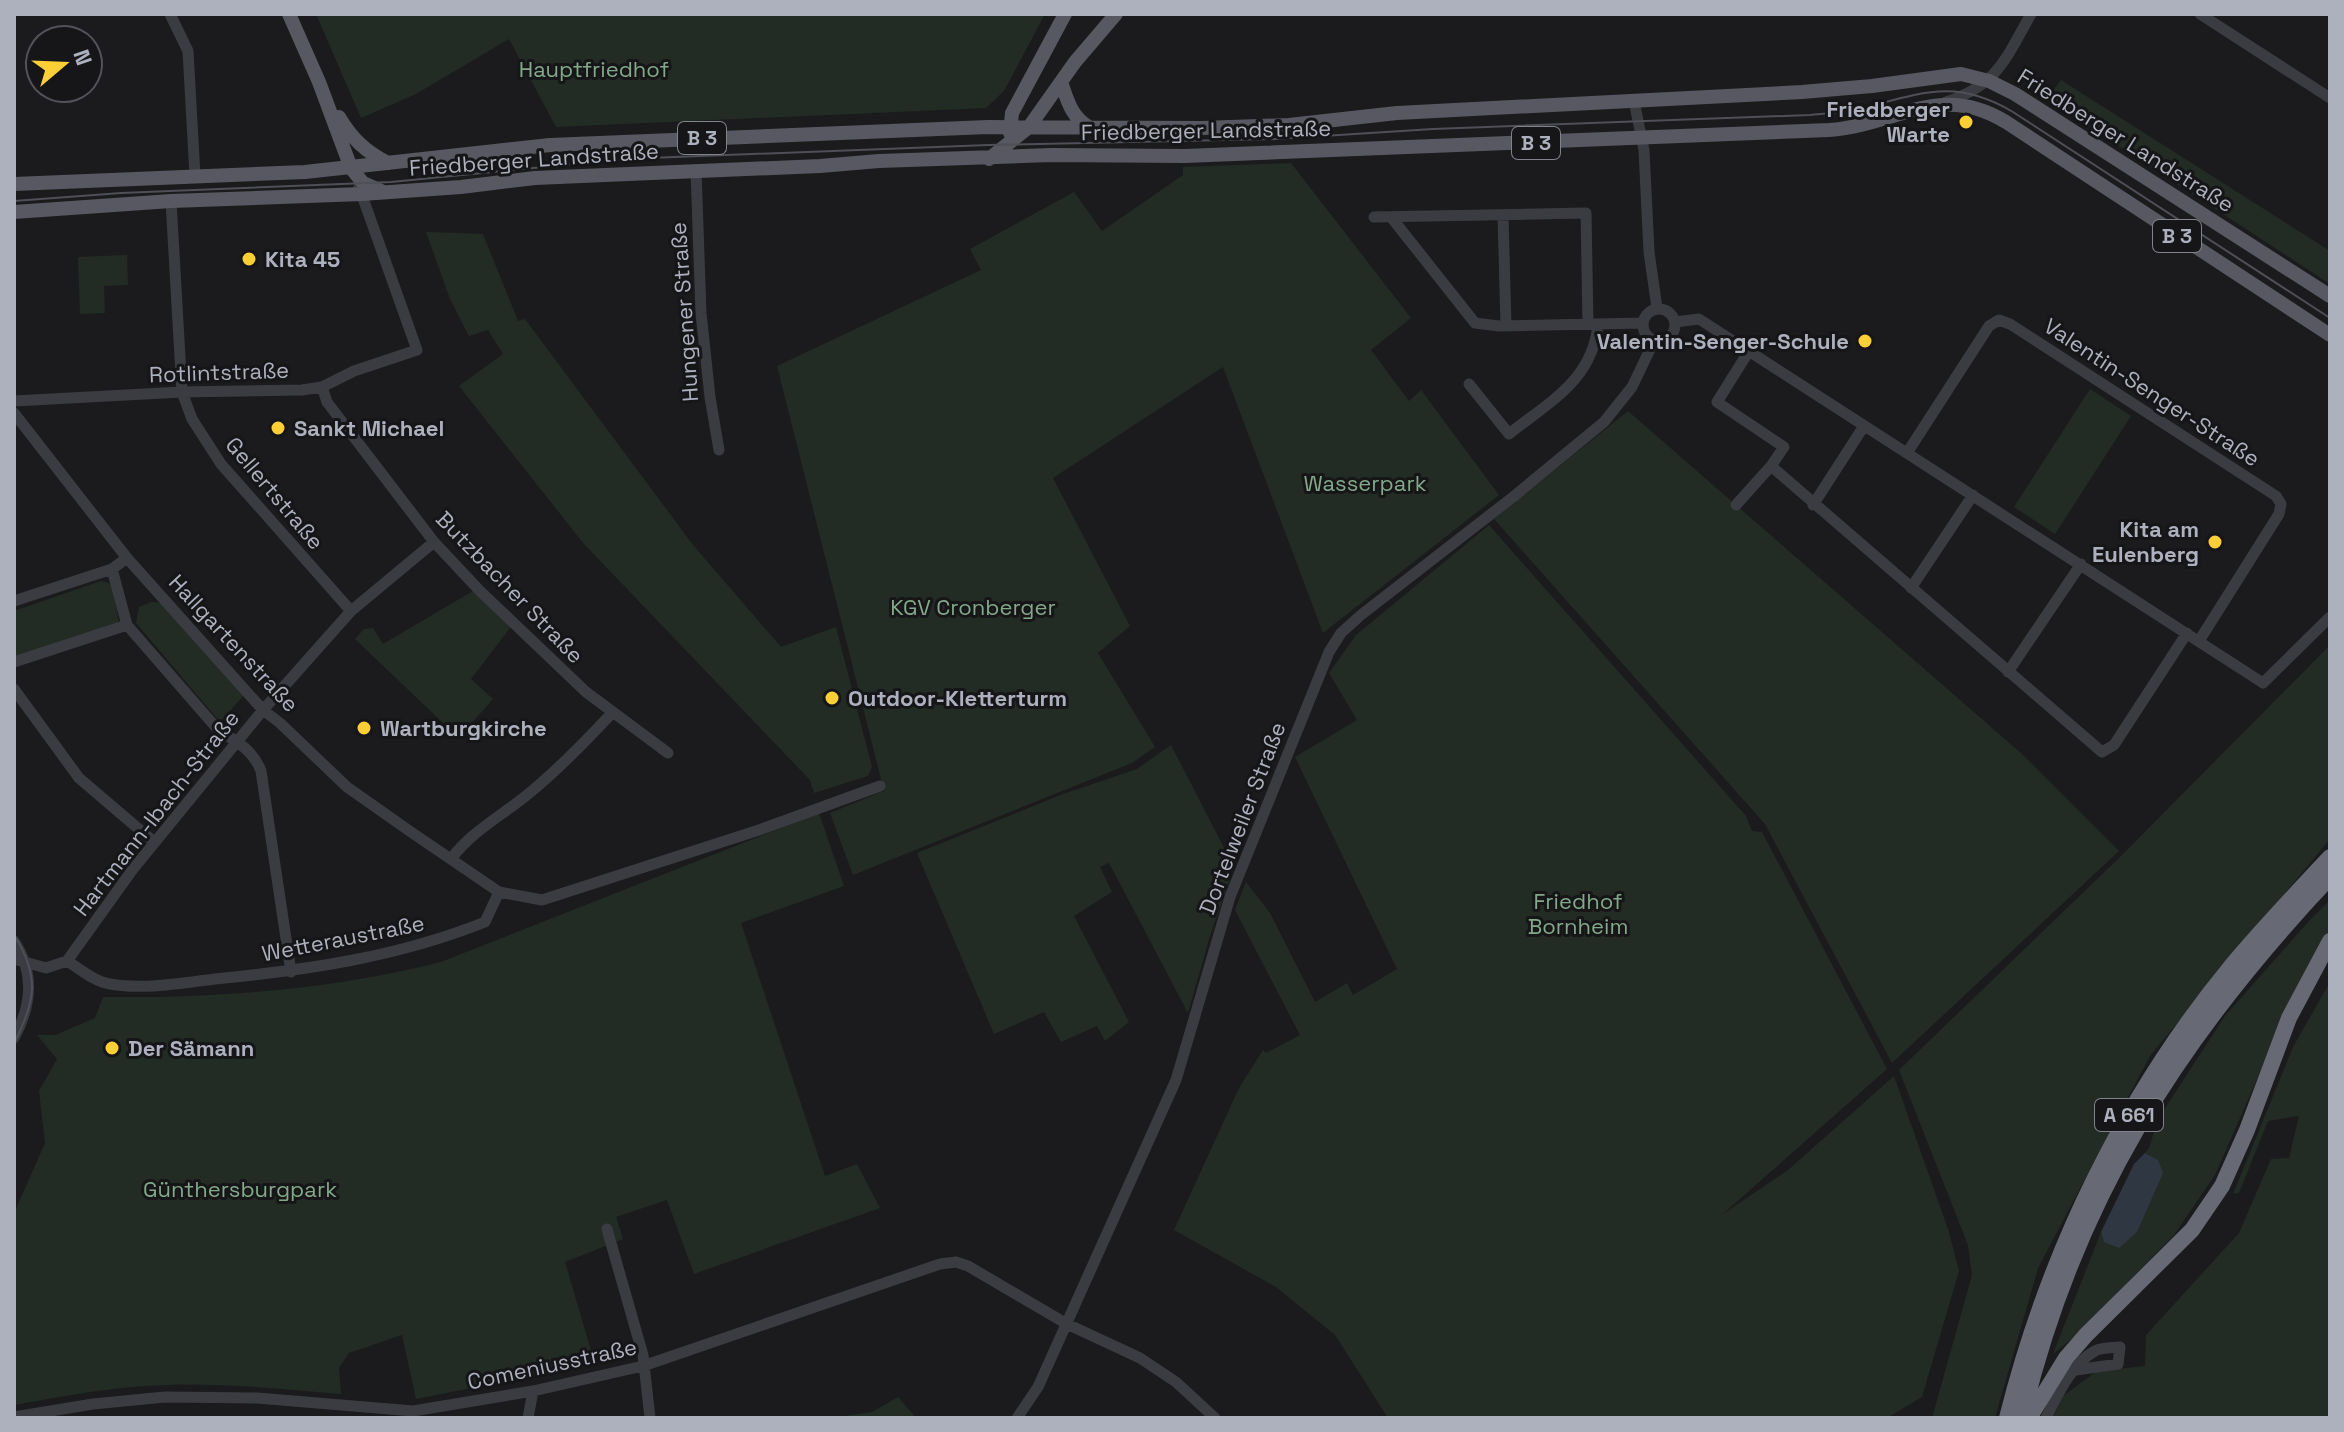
<svg xmlns="http://www.w3.org/2000/svg" width="2344" height="1432" font-family="'Space Grotesk',sans-serif">
<style>
.green{fill:#222c24}
.water{fill:#2f3842}
.lines{fill:none;stroke-linecap:round;stroke-linejoin:round}
.minor{stroke:#3b3c42;stroke-width:11}
.major{stroke:#575861;stroke-width:14}
.highway{stroke:#676974;stroke-width:16}
.tram{stroke:#4e4f57;stroke-width:2}
.poi-dot{fill:#fbcf35;stroke:#161518;stroke-width:3}
.labels{text-anchor:middle;dominant-baseline:central;stroke-width:6;stroke-linejoin:round;paint-order:stroke}
.shield{fill:#161518;stroke:#80828c;stroke-width:2}
.shield-label{font-size:20px;font-weight:bold;fill:#adb0bd}
.park-label{font-size:22px;fill:#83a98a;stroke:#161518}
.poi-label{font-size:22px;font-weight:bold;fill:#adb0bd;stroke:#161518;text-anchor:start}
.street-label{font-size:22px;fill:#adb0bd;stroke:#161518}
</style>
<rect width="100%" height="100%" fill="#1b1b1d"/>
<path class="green" d="M316 14H1045L1004 91 986 108 556 127 509 39 416 94 361 118Z
M2061 80 2330 251V284L2047 99Z
M1291 163 1411 318 1371 350 1409 401 1421 390 1499 495 1323 633 1223 367 1053 478 1130 626 1098 653 1155 747 1132 763 853 875 830 813 884 791 777 366 981 270 970 249 1074 192 1102 231 1183 175V167Z
M426 232 483 234 518 321 525 319 693 545 781 647 836 627 872 767 868 776 814 793 810 780 584 544 459 386 503 354 488 330 469 336 450 299Z
M127 255 128 285 104 286 105 313 80 314 78 257Z
M2090 389 2131 416 2055 534 2014 507Z
M1628 411 2022 754 2119 851 1892 1063 1765 824 1494 519Z
M1489 525 1746 816 1752 831 1762 832 1887 1069 1723 1214 1788 1170 1894 1076 1948 1229 1959 1271 1922 1397 1887 1418H1388L1335 1335 1276 1287 1174 1230 1239 1088 1263 1050 1266 1053 1300 1035 1235 910 1246 882 1270 913 1315 1002 1347 983 1353 995 1397 969 1295 757 1357 720 1329 673 1356 635Z
M101 581 112 584 119 622 14 659V611Z
M478 588 513 624 471 679 493 699 461 735 443 723 355 639 364 629 373 628 383 644Z
M151 602 165 603 244 695 220 722 136 623 139 607Z
M2330 645V839L2150 1056 2038 1268 1995 1418H1932L1972 1275 1968 1245 1899 1070 2119 858Z
M1171 745 1234 867 1210 936 1188 1013 1109 863 1100 867 1112 892 1074 916 1129 1022 1105 1041 1097 1026 1061 1042 1044 1012 994 1034 917 853 1063 794 1137 769Z
M819 813 844 886 741 923 825 1176 857 1164 880 1208 694 1274 667 1200 616 1217 623 1239 565 1262 595 1364 416 1399 402 1335 349 1353 339 1368 341 1394C283 1389 225 1383 167 1385 116 1386 65 1396 14 1405V1213L45 1143 39 1091 57 1059 37 1035H55L95 1018 103 997C216 998 331 990 441 962Z
M2330 900V933L2293 997 2215 1175 2174 1235 2073 1338 2053 1354 2101 1232 2104 1242 2158 1160 2145 1153 2149 1148 2158 1119 2225 1016 2308 922Z
M2330 982V1418H2053L2063 1396 2097 1371 2145 1366 2146 1335 2239 1233 2271 1159 2289 1158 2299 1116 2268 1121 2239 1193 2233 1194 2293 1047Z
M898 1397 916 1418H831L872 1412Z"/>
<path class="water" d="M2145 1153 2158 1160 2163 1173 2137 1232 2119 1248 2104 1242 2101 1232 2134 1164Z"/>
<g class="lines">
<path class="minor" d="M170 14 188 51 195 176
M2200 14 2330 98
M1634 101 1644 150 1649 252 1657 308
M1946 102C1998 85 2006 58 2031 14
M696 170 701 313 710 397 719 450
M171 201 182 392 192 419 221 464 351 611
M1503 216 1506 326
M1374 217 1586 213 1588 324
M1391 217 1475 323 1499 326 1643 323
M1643 325a16 16 0 1 1 32 0a16 16 0 1 1-32 0Z
M1675 322 1699 319 2263 683 2330 617
M1749 351 1717 402 1784 447 1771 466 2102 752 2114 745 2187 633
M1469 384 1509 434C1549 402 1593 380 1598 324
M322 387 327 402 434 542 480 591 586 692 668 753
M14 401 182 392 302 390 322 387 354 371 417 350 359 187
M14 413 127 558 263 710 280 723 347 787 411 832 499 892 542 900 759 830 880 786
M1907 453 1989 326 1999 320 2010 324 2276 496 2281 504 2279 514 2199 641
M1736 505 1771 466
M1813 505 1864 426
M112 569 127 625 220 732C238 741 254 752 261 771L291 972
M1911 588 1973 495
M14 601 112 569 127 558
M14 662 127 625
M2008 672 2081 564
M14 689 79 778 154 842
M451 859C471 832 501 816 527 795 558 770 585 742 612 713
M14 941C35 973 32 1005 14 1038
M14 959 46 968 67 961 133 869 263 710 351 611 434 542
M67 961C80 969 95 982 110 984 144 990 181 983 215 979 307 970 398 957 485 922L499 892
M607 1229 643 1355 650 1418
M14 1417 93 1404 165 1397 257 1398 413 1411 533 1391 643 1366 940 1264 956 1262 968 1266 1067 1324 1140 1358 1176 1382 1215 1418
M528 1418 533 1391
M1017 1418 1038 1387 1176 1080 1230 897 1329 652 1341 633 1361 615 1513 497 1604 422 1632 387 1654 341
M2046 1418C2057 1396 2072 1363 2095 1351 2102 1347 2112 1348 2120 1347L2118 1364 2076 1370"/>
<path class="major" d="M289 14 319 82 351 168 363 183 381 191
M1061 82C1067 99 1071 117 1089 127
M339 117C352 139 366 152 388 163
M1010 133 1012 113 1065 14
M989 159 1029 127 1075 62 1116 14
M14 184 305 172 550 145 988 127 1202 128 1289 125 1397 113 1802 92 1872 86 1961 74 1989 81 2015 94 2330 296
M14 212 171 201 362 194 461 187 535 178 820 166 879 161 1051 155 1185 156 1829 130C1898 125 1939 81 2006 122L2330 335"/>
<path class="highway" d="M2007 1418C2048 1254 2124 1096 2232 965 2263 928 2297 892 2330 857
M2022 1418C2074 1200 2178 1038 2330 877
M2029 1418 2066 1358 2086 1335 2192 1230 2222 1186 2247 1130 2289 1018 2330 941"/>
<path class="tram" d="M14 201 121 193 391 182 624 159 988 145 1276 139 1433 129 1810 115C1830 113 1851 112 1871 106 1927 91 1959 80 2013 112L2330 318
M14 935C40 976 36 1001 14 1043"/>
</g>
<g class="poi-dot">
<circle cx="1966" cy="122" r="8"/>
<circle cx="249" cy="259" r="8"/>
<circle cx="1865" cy="341" r="8"/>
<circle cx="278" cy="428" r="8"/>
<circle cx="2215" cy="542" r="8"/>
<circle cx="832" cy="698" r="8"/>
<circle cx="364" cy="728" r="8"/>
<circle cx="112" cy="1048" r="8"/>
</g>
<g class="labels">
<g class="shield">
<rect x="678" y="122" width="48" height="32" rx="6"/>
<rect x="1512" y="127" width="48" height="32" rx="6"/>
<rect x="2153" y="220" width="48" height="32" rx="6"/>
<rect x="2095" y="1099" width="68" height="32" rx="6"/>
</g>
<g class="shield-label">
<text x="702" y="138">B 3</text>
<text x="1536" y="143">B 3</text>
<text x="2177" y="236">B 3</text>
<text x="2129" y="1115">A 661</text>
</g>
<g class="park-label">
<text x="594" y="69">Hauptfriedhof</text>
<text x="1365" y="483">Wasserpark</text>
<text x="973" y="607">KGV Cronberger</text>
<text x="1578" y="901">Friedhof<tspan x="1578" dy="25">Bornheim</tspan></text>
<text x="240" y="1189">Günthersburgpark</text>
</g>
<g class="poi-label">
<text x="1950" y="109" text-anchor="end">Friedberger<tspan x="1950" dy="25">Warte</tspan></text>
<text x="265" y="259">Kita 45</text>
<text x="1849" y="341" text-anchor="end">Valentin-Senger-Schule</text>
<text x="294" y="428">Sankt Michael</text>
<text x="2199" y="529" text-anchor="end">Kita am<tspan x="2199" dy="25">Eulenberg</tspan></text>
<text x="848" y="698">Outdoor-Kletterturm</text>
<text x="380" y="728">Wartburgkirche</text>
<text x="128" y="1048">Der Sämann</text>
</g>
<g class="street-label">
<text transform="translate(1206 130) rotate(-1)">Friedberger Landstraße</text>
<text transform="translate(2126 140) rotate(32)">Friedberger Landstraße</text>
<text transform="translate(534 159) rotate(-4)">Friedberger Landstraße</text>
<text transform="translate(684 312) rotate(-94)">Hungener Straße</text>
<text transform="translate(219 372) rotate(-2)">Rotlintstraße</text>
<text transform="translate(2152 392) rotate(33)">Valentin-Senger-Straße</text>
<text transform="translate(275 493) rotate(50)">Gellertstraße</text>
<text transform="translate(510 587) rotate(46)">Butzbacher Straße</text>
<text transform="translate(234 643) rotate(47)">Hallgartenstraße</text>
<text transform="translate(156 813) rotate(-52)">Hartmann-Ibach-Straße</text>
<text transform="translate(1242 818) rotate(-69)">Dortelweiler Straße</text>
<text transform="translate(343 938) rotate(-11)">Wetteraustraße</text>
<text transform="translate(552 1364) rotate(-12)">Comeniusstraße</text>
</g>
</g>
<rect width="2344" height="1432" fill="none" stroke="#adb0bd" stroke-width="32"/>
<g transform="translate(64 64) rotate(71)"><circle r="38" fill="#161518" stroke="#52535a" stroke-width="2"/>
<path d="M0-6L14 30L0 20L-14 30Z" fill="#fbcf35"/>
<text y="-12" font-size="22" font-weight="bold" text-anchor="middle" fill="#adb0bd">N</text>
</g>
</svg>
